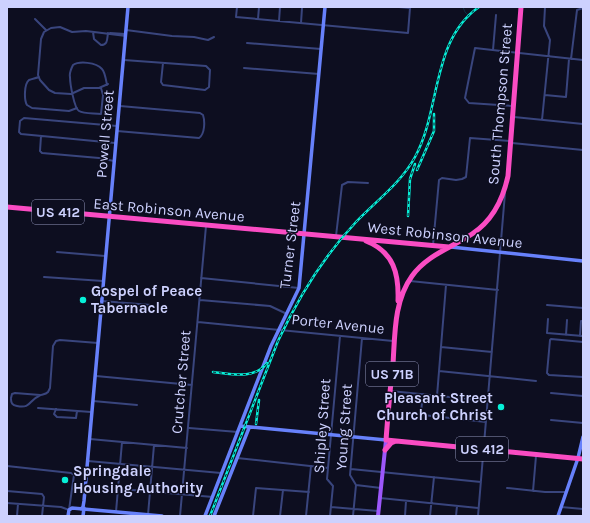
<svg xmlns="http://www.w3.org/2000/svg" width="590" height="523" font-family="Karla,sans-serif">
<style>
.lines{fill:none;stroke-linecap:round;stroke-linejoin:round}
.stream{stroke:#0d2d43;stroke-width:1}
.street{stroke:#39457d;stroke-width:2}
.secondary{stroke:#6781fb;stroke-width:3.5}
.primary{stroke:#9c57fa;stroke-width:4}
.highway{stroke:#fa4cc3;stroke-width:5}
.rail-casing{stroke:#06f0d8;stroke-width:2.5}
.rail{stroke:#0d0e20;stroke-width:1;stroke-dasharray:3;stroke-linecap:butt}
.poi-dot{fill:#06f0d8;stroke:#0d0e20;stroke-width:1.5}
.labels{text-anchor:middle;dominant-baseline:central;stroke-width:3;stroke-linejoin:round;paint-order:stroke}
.shield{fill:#0d0e20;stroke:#9396bb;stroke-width:1}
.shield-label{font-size:14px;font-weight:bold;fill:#cdd1fe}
.street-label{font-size:15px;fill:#cdd1fe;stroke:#0d0e20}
.poi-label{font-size:15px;font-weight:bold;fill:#cdd1fe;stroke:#0d0e20;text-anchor:start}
</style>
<rect width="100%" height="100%" fill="#0d0e20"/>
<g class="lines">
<path class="stream" d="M463 7 465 12 468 15
M469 16 470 17"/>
<path class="street" d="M237 7 236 17 408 33 410 8 399 7
M35 19 46 30
M258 19 259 7
M279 21 280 7
M301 23 302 8
M126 30 172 36 194 37 208 40 214 37
M93 32 94 39 101 45C108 45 107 39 108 33
M110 33 125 34
M247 43 321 49
M493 50 496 15
M571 59 577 10 583 8
M124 60 206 66 210 70 209 87 205 90 163 85 161 82 163 63
M244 68 319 74
M39 77C36 78 32 79 29 80 24 84 24 100 27 105L32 108 69 111 77 108
M108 84 99 88H84L71 94 55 93 49 90 40 80 38 75 41 39 44 32 51 28 60 27 72 32 86 31 126 36
M101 88 103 95 101 114C94 113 84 114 79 111 74 108 70 83 70 77 69 73 71 69 73 65 79 61 96 62 102 69 105 72 106 80 107 85
M545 95 566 97 569 59
M513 106 469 103 465 98 475 48 583 60
M514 117 583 124
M542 120 550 40 544 26 545 7
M117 131 199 138C205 134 205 121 203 115L200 113 120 106
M41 136 40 151 42 153 99 158 114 161
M115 143 21 134 19 132 20 121 24 118 117 126
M512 143 583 150
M336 236 342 185 348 182 368 183
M433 245 439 180 442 178 456 180 462 179 466 177 470 138 510 141
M57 252 105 256
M44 277 103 281
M201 278 299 288
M410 281 498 290
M200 300 270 306 287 314
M102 301 151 305
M547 305 583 308
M548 319 547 333 583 336
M198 322 393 341
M566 335 567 320
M580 336 581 321H583
M583 342 551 339 550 340 547 373 549 375 583 377
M441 347 492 352
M439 371 536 381
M96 376 192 385
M391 391 488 401
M551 393 583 396
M423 394 421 412 423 415 486 422
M437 396 446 285
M11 398 12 394 15 393 40 395
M11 399C11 403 12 405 17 406 31 409 29 400 39 396 42 394 45 395 48 392L50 388 53 346 56 341 60 340 98 343
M93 401 137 405
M38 408 91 412
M56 409 54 414 57 417 76 418 77 411
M551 420 583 423
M189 428 238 432
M90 439 187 448
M237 458 328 468
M88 461 221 473
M7 466 71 473 74 475 69 510 61 507 7 503
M351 469 481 482
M356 485 381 488
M86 486 213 497
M507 488 545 492H566
M7 491 42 494 44 497 42 516
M533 491 536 456
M380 498 478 508
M331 507 378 511
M561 507 583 509
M116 512 122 442
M148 515 154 445
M17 516 18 504
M180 516 206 226
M253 516 256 488 309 492
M280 516 283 490
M306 516 311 466
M330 516 333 486 327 479 340 336
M353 516 356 485 350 475 362 338
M405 516 406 501
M430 516 434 477
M456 516 457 506
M478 516 505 193"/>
<path class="secondary" d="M451 247 583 261
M240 426 386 440
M81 509 83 507 84 501 128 7
M68 516 69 510 72 508 162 516
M83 516 84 508
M205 516 271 346 299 288 325 7
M214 516 249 428
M558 516 578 458 583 437"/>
<path class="primary" d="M378 516 386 440"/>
<path class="highway" d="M521 7 508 176C503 199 492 221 472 234 451 248 427 255 412 276 394 301 395 333 393 364 390 389 388 414 386 440L583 459
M7 207 449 247
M366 241C394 252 399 274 398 301
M385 450 391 443 396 441"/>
<defs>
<path id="rail" d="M417 170 434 131V114
M408 216 410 179 415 164
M213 372C232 374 254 380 267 363
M256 424 259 400
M210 516 278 341C298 298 323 257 356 222 376 201 401 183 415 157 441 110 431 40 479 7"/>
</defs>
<use href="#rail" class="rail-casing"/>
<use href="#rail" class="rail"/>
</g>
<g class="poi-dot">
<circle cx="83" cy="300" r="4"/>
<circle cx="501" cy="407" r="4"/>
<circle cx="65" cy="480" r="4"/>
</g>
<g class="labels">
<g class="shield">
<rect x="32" y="200" width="52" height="24" rx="3"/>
<rect x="366" y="362" width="52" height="24" rx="3"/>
<rect x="456" y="437" width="52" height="24" rx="3"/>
</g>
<g class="shield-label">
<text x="58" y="212">US 412</text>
<text x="392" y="374">US 71B</text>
<text x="482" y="449">US 412</text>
</g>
<g class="street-label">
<text transform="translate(500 104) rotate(-85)">South Thompson Street</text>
<text transform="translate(105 134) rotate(-85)">Powell Street</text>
<text transform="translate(169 210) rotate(5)">East Robinson Avenue</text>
<text transform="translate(445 235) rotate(6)">West Robinson Avenue</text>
<text transform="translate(290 245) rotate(-83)">Turner Street</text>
<text transform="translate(338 324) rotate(6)">Porter Avenue</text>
<text transform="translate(181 382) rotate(-85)">Crutcher Street</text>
<text transform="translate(322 426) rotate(-86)">Shipley Street</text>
<text transform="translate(344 427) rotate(-86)">Young Street</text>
</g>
<g class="poi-label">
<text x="91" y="291">Gospel of Peace<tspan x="91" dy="17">Tabernacle</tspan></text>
<text x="493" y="398" text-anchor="end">Pleasant Street<tspan x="493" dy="17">Church of Christ</tspan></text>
<text x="73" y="471">Springdale<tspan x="73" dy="17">Housing Authority</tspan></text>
</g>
</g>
<rect width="590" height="523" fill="none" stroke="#cdd1fe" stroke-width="16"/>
</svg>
